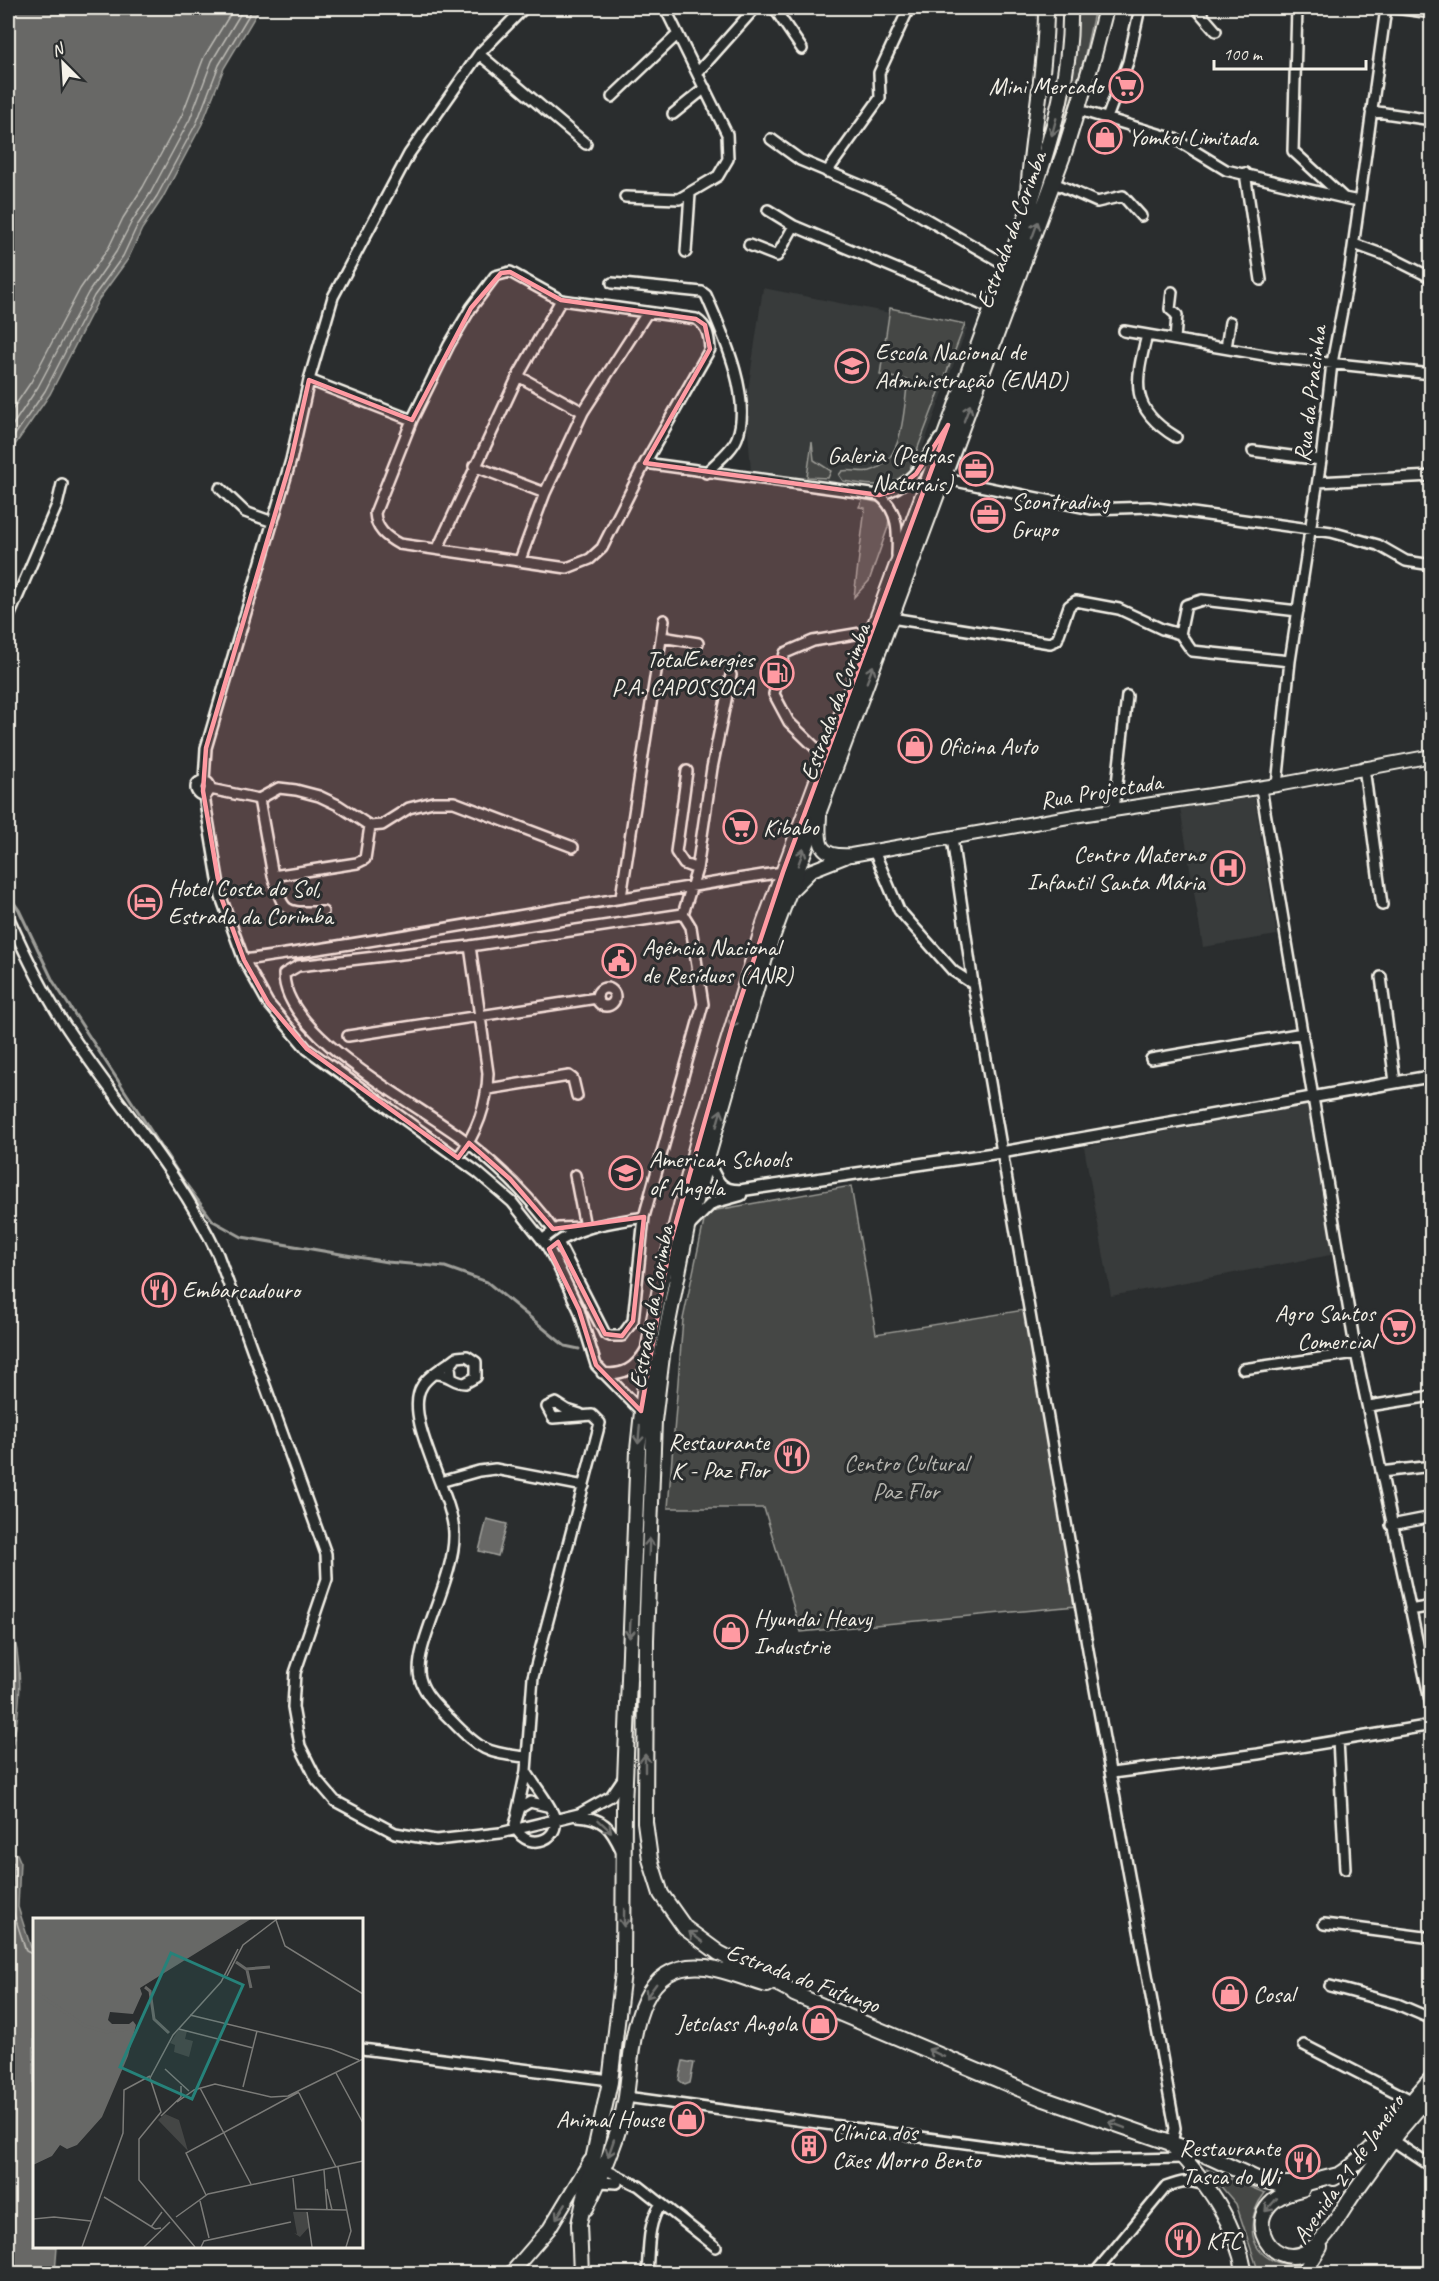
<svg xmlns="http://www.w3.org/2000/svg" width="1439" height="2281" font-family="Caveat,sans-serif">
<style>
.built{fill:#373a3a}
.green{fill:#444645;stroke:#9c9c96;stroke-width:1.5}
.water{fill:#676866;stroke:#9f9f9a;stroke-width:1.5}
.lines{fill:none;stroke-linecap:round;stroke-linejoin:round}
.shore{stroke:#bcbab4;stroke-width:1.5}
.stream{stroke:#9f9f9a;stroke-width:3}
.minor-casing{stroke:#f4f1e8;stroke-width:14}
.tertiary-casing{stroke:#f4f1e8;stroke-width:15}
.secondary-casing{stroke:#f4f1e8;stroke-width:16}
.primary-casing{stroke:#f4f1e8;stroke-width:18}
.minor{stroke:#2a2d2e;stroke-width:9}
.tertiary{stroke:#2a2d2e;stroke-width:10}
.secondary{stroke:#2a2d2e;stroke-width:12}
.primary{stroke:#2a2d2e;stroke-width:14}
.oneway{stroke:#71726f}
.marked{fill:#ff9aa2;fill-opacity:0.2;stroke:#ff9aa2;stroke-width:4.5;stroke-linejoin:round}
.labels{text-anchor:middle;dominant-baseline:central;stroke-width:6;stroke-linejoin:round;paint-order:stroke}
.poi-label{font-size:24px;fill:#f4f1e8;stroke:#2a2d2e;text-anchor:start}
.street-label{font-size:24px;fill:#f4f1e8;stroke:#2a2d2e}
.park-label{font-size:24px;fill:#b6b5af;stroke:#2a2d2e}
.inset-river{fill:none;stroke:#676866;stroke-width:3}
.inset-road{fill:none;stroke:#7b7b78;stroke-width:1.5}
.view{fill:#26827a;fill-opacity:0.15;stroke:#26827a;stroke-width:3}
.inset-edge{fill:none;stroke:#f4f1e8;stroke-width:3}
</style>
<rect width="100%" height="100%" fill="#2a2d2e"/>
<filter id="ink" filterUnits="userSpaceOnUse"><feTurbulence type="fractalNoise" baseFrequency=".0167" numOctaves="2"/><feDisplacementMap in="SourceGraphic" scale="12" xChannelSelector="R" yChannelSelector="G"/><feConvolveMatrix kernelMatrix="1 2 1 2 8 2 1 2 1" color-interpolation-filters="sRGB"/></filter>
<g filter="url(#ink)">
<path class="built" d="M763 288 967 328 907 490 751 472 746 404Z
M1253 789 1277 935 1203 947 1179 802Z
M1308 1105 1336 1254 1111 1296 1084 1147Z"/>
<path class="green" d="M1077 8H1095L1083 63 1042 192 1066 107 1074 63Z
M890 308 965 324 909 471C886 491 872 485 843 481L839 475 842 471C851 469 861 473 870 471 905 462 903 409 908 380L880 375Z
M812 442 814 460 831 471 828 478 807 477Z
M863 499 884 504 889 518 888 527 869 581 854 597 865 508 859 507Z
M851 1186 876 1334 1024 1310 1076 1606 801 1632 764 1508H668L683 1319 706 1212Z
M1206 2169 1265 2193C1248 2214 1245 2248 1274 2261 1282 2265 1293 2265 1302 2265L1298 2273H1259L1236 2204Z"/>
<path class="water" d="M8 8H260L224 68 202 124 162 199 142 229 128 259 99 299 50 394 8 455Z
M487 1519 507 1524 498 1556 479 1551Z
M8 1616C26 1667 21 1713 8 1764Z
M8 1853 17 1854 20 1861 18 1907 34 1957V2246L57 2247 55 2273H8Z
M683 2061 694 2063 690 2083 685 2085 679 2080Z"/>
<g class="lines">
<path class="shore" d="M8 416 31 382 80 289 109 247 123 218 143 187 182 115 204 57 234 8
M8 432 38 387 88 293 116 252 131 223 151 192 190 119 212 61 244 8
M8 445 45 391 94 296 123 256 137 226 157 196 197 122 219 65 253 8
M8 1634C19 1666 15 1707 8 1739
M8 1859 14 1863 12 1908 26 1951 34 1955"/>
<path class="stream" d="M8 894 19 910 53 981 185 1183 213 1221 242 1237 387 1262 445 1267 487 1282 565 1346 579 1349"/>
<defs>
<path id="minor" d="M774 8 802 49
M1196 8 1216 31
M1297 8 1293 151 1344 198 1359 201
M1395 8 1432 13
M479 54 586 144
M698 72 755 8
M612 97 677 35
M1079 110 1175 139 1226 170 1344 198
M1371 111 1432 120
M673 114 705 88
M1107 118 1128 62 1140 8
M771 139 800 160 888 197 1008 266
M827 172 880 98 879 73 909 8
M1245 173 1261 280
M1052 182 1097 202 1123 196 1141 216
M625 197 679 199 718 176 728 159 727 134 665 8
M768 210 794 226 992 309
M1354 244 1390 257 1432 278
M749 245 777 256 794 226
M686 252 690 194
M510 272 561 300 696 319C708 327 709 336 710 349L645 463 602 548 590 559 567 568 399 544C386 537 376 529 375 513L412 420 449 345 471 308 495 276Z
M612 283 702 292 706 295C722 332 753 398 737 438 732 451 715 463 706 473
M1172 292 1170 309 1177 315 1175 339
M1124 331 1281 358 1432 374
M1147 335C1135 382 1129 409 1176 437
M1226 348 1230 322
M518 376 583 412
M309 380 412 420
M1253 451 1321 460
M645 463 879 495C910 487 922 465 939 439
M474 466 545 493
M941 478 1091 509 1149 507 1331 532 1378 545 1406 561 1432 565
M1318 482 1432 476
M220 488 245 512 273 522
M879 495C899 511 898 532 897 555
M438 548 518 376 561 300
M520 560 545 493 583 412 647 313
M891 618 1050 643 1057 640 1069 606 1076 601 1119 609 1162 629 1180 634
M8 619 57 505 62 484
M662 637 698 643
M1290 661 1192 651 1180 634 1186 605 1202 600 1298 611
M825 757 789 722 774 694 785 653 813 641 873 631
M1364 767 1382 905
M687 771 676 852 684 864 697 869
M196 788a7 7 0 1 1 14 0a7 7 0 1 1-14 0Z
M204 781 206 748 291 460 309 380 333 297 409 154 479 54 524 8
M1277 785 1290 661 1321 460 1332 363 1350 269 1386 8
M1261 788 1356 1353 1432 1710
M210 789 259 799 279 788 296 790 319 796 338 805 370 826 382 825 409 808 433 802H454L573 847
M204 796 221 897 244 960 268 1003 307 1049 477 1172 512 1202 547 1246 559 1268 579 1310 596 1365 641 1411
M259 799 273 876 357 863 365 859 370 826
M1114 810 1127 696
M952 838 973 984 1091 1667 1175 2128 1172 2145
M874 851 899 910 953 971 973 984
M273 876C285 915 283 912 323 912
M621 897 664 620
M683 914 697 869 712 768 731 675
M8 916C24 952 41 988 63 1022 114 1101 178 1169 218 1255L326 1554 327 1579 295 1673 293 1707 300 1746 317 1780 335 1801 395 1833 436 1840 500 1833 579 1814 611 1796 624 1777
M244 960C425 935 603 899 783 872
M1381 977 1395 1082
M597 997a9 9 0 1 1 18 0a9 9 0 1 1-18 0Z
M348 1036 597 998
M1151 1059 1303 1033
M488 1089 569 1076 573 1079 577 1096
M458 1158C477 1132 487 1106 488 1073L470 946
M575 1175 585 1227
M554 1231C531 1198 502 1170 471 1145 425 1107 284 1039 284 974L298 966 470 946 683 914 691 927 703 1004 644 1217 633 1321 622 1336H610L605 1334 558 1242
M542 1240 558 1228 583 1227
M554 1245C581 1225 611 1223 644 1217
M457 1357C447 1365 428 1375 422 1386 402 1417 453 1494 454 1533 456 1577 412 1648 420 1678 424 1695 440 1709 452 1721 480 1750 486 1753 526 1757
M1243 1369 1356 1353
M602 1373C623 1376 635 1369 646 1350
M436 1374C450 1374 453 1383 465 1383L476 1377V1362L467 1356 457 1357 450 1366 451 1376
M1369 1406 1432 1396
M1381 1472 1432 1466
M440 1482 479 1471 495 1469 584 1486
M1391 1525 1432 1517
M1410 1610 1432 1606
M1338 1740 1345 1869
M526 1771C533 1784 550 1803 554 1816 563 1843 521 1852 515 1824L520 1808 530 1802 547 1806
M1112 1773 1258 1754 1432 1725
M517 1813 526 1771 533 1677 600 1423 592 1415 553 1418 547 1407 556 1403 567 1410 580 1414
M577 1816C603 1817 611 1828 621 1850
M1324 1924 1432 1938
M1330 1986 1397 2004 1432 2019
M1304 2045 1411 2100
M362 2049 610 2080
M626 2097 1090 2160 1184 2158
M1392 2140 1432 2167
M604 2169 639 2186 716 2247
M599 2182 617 2183
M647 2274C649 2251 647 2223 661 2204
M1094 2274 1166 2187C1181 2181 1190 2179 1205 2186"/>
<path id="tertiary" d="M707 1159C716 1179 719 1192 743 1190L1004 1152 1432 1076
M689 1226 712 1203 741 1195"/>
<path id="secondary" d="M820 816C818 844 818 857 851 855L1080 815 1277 785 1432 756
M792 890 812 870 845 857
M510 2274 549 2229 590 2161"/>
<path id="primary" d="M1028 193C1032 131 1046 70 1046 8
M794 1994 1044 2099 1205 2155 1257 2179 1277 2184H1303L1342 2174
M801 1996 719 1953 685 1928 661 1894 650 1859 645 1822 646 1640 654 1421 663 1348 687 1228 767 951 1065 150 1094 55 1106 8
M1173 2146C1208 2184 1236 2223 1245 2274
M1334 2178C1375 2155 1400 2112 1432 2078
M1302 2189C1230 2203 1269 2275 1308 2251 1327 2240 1341 2211 1354 2193
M1349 2200 1397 2133 1432 2092
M586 2208C603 2173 620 2135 626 2097 633 2047 632 1959 706 1967 726 1970 747 1979 767 1985
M581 2274 579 2224 610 2082 623 1972 624 1806 638 1450 649 1345 661 1283 699 1136 764 924 1027 214C1048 146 1072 80 1070 8
M1303 2274 1320 2247"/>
</defs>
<use href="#minor" class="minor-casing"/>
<use href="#tertiary" class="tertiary-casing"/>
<use href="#secondary" class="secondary-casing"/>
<use href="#primary" class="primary-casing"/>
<use href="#minor" class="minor"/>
<use href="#tertiary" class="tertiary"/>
<use href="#secondary" class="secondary"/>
<use href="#primary" class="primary"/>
</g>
<defs><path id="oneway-shaft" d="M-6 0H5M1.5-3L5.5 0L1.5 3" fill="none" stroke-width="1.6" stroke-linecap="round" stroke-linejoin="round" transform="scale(1.5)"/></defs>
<g class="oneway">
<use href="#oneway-shaft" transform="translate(1054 127) rotate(105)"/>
<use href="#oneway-shaft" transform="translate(1035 230) rotate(-70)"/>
<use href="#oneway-shaft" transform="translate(967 413) rotate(-69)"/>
<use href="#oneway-shaft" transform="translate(870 674) rotate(-69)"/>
<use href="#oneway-shaft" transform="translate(801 857) rotate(-70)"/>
<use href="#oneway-shaft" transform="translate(734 1020) rotate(107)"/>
<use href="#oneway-shaft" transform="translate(719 1118) rotate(-74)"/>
<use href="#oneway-shaft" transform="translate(639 1435) rotate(95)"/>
<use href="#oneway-shaft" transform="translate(649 1547) rotate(-88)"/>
<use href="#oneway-shaft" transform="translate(630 1629) rotate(93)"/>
<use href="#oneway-shaft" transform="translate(645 1763) rotate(-90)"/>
<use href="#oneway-shaft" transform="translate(605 1826) rotate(43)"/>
<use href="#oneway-shaft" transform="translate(624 1918) rotate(91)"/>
<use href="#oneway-shaft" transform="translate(696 1937) rotate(-142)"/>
<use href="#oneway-shaft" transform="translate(651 1991) rotate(126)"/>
<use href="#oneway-shaft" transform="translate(936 2053) rotate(-155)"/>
<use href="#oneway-shaft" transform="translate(1117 2125) rotate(-160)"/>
<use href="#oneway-shaft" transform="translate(611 2148) rotate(109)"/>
<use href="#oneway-shaft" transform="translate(1271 2205) rotate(132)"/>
<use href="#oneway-shaft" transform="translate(561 2211) rotate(122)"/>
</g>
</g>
<path class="marked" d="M510 272 561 300 696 319 705 325 710 349 645 463 879 495 893 491 916 474 948 425 783 872 733 1022 670 1244 641 1411 596 1365 579 1310 549 1249 558 1242 605 1334 622 1336 633 1321 644 1217 553 1229 510 1179 469 1143 458 1158 307 1049 268 1003 244 960 221 897 203 791 206 748 291 460 309 380 412 420 471 308 501 273Z"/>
<defs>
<symbol id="supermarket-ring" viewBox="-11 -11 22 22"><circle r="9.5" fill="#2a2d2e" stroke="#ff9aa2" stroke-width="1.5"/><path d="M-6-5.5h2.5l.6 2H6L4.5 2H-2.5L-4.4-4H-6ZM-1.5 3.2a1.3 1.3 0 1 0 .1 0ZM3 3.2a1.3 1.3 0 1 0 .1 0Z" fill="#ff9aa2"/></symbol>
<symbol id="shop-ring" viewBox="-11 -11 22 22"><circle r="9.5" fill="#2a2d2e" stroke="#ff9aa2" stroke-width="1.5"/><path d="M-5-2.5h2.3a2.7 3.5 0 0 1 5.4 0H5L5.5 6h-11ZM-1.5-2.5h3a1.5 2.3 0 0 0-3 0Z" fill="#ff9aa2"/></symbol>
<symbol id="university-ring" viewBox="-11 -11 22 22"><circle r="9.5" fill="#2a2d2e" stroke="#ff9aa2" stroke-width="1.5"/><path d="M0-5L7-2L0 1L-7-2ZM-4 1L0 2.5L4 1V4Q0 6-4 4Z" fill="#ff9aa2"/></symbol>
<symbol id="office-ring" viewBox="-11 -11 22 22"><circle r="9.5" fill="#2a2d2e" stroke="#ff9aa2" stroke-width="1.5"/><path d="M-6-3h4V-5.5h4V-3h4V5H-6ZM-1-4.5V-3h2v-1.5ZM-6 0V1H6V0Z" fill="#ff9aa2"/></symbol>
<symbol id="fuel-ring" viewBox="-11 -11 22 22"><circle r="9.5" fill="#2a2d2e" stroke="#ff9aa2" stroke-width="1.5"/><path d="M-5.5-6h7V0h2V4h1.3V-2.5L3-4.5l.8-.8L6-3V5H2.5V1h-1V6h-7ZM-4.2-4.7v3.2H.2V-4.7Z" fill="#ff9aa2"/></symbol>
<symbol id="hospital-ring" viewBox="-11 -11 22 22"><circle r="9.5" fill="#2a2d2e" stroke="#ff9aa2" stroke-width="1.5"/><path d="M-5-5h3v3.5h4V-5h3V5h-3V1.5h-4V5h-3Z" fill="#ff9aa2"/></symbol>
<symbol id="hotel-ring" viewBox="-11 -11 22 22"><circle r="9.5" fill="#2a2d2e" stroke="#ff9aa2" stroke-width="1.5"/><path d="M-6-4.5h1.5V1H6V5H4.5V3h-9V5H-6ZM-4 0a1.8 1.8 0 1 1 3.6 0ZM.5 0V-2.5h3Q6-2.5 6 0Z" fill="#ff9aa2"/></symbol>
<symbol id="civic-ring" viewBox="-11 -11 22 22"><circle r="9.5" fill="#2a2d2e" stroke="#ff9aa2" stroke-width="1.5"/><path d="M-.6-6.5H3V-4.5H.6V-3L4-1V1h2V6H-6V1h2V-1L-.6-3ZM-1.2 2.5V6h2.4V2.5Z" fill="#ff9aa2"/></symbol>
<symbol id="school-ring" viewBox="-11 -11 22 22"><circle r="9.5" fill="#2a2d2e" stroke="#ff9aa2" stroke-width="1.5"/><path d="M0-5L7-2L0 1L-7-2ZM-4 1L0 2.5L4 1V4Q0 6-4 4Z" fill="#ff9aa2"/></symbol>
<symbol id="restaurant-ring" viewBox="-11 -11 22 22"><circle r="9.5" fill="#2a2d2e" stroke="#ff9aa2" stroke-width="1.5"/><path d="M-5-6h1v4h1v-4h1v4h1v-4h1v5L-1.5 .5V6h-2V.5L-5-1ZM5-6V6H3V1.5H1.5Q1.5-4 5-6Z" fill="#ff9aa2"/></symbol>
<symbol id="building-ring" viewBox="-11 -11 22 22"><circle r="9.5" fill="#2a2d2e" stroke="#ff9aa2" stroke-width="1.5"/><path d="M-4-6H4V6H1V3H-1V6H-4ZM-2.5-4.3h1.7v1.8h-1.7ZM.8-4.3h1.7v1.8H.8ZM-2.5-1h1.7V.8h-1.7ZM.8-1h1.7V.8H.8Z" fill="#ff9aa2"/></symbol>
</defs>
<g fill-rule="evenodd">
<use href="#supermarket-ring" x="1107" y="67" width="38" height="38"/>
<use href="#shop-ring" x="1086" y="118" width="38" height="38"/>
<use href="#university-ring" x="833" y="347" width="38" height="38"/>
<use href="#office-ring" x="957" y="450" width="38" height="38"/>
<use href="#office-ring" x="969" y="496" width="38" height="38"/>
<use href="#fuel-ring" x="758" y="654" width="38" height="38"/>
<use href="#shop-ring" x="896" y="727" width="38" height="38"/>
<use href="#supermarket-ring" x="721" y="808" width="38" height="38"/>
<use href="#hospital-ring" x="1209" y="849" width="38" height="38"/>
<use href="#hotel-ring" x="126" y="883" width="38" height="38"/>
<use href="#civic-ring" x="600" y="942" width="38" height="38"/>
<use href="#school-ring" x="607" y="1154" width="38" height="38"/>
<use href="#restaurant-ring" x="140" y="1271" width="38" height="38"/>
<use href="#supermarket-ring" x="1379" y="1308" width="38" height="38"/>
<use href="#restaurant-ring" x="773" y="1437" width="38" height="38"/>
<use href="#shop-ring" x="712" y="1613" width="38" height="38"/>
<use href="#shop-ring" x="1211" y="1975" width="38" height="38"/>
<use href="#shop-ring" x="801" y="2004" width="38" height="38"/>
<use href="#shop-ring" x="668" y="2100" width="38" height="38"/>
<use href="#building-ring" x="790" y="2127" width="38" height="38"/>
<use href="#restaurant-ring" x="1284" y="2143" width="38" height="38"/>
<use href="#restaurant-ring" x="1164" y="2221" width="38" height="38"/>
</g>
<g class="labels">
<g class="poi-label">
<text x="1103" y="86" text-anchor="end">Mini Mercado</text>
<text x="1128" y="137">Yomkol Limitada</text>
<text x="875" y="352">Escola Nacional de<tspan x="875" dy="28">Administração (ENAD)</tspan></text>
<text x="953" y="455" text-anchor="end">Galeria (Pedras<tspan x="953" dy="28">Naturais)</tspan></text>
<text x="1011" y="501">Scontrading<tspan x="1011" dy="28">Grupo</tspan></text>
<text x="754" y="659" text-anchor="end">TotalEnergies<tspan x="754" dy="28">P.A. CAPOSSOCA</tspan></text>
<text x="938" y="746">Oficina Auto</text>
<text x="763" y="827">Kibabo</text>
<text x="1205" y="854" text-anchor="end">Centro Materno<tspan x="1205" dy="28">Infantil Santa Mária</tspan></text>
<text x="168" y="888">Hotel Costa do Sol,<tspan x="168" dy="28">Estrada da Corimba</tspan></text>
<text x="642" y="947">Agência Nacional<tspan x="642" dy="28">de Resíduos (ANR)</tspan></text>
<text x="649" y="1159">American Schools<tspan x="649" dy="28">of Angola</tspan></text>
<text x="182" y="1290">Embarcadouro</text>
<text x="1375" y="1313" text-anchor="end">Agro Santos<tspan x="1375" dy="28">Comercial</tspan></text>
<text x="769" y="1442" text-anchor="end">Restaurante<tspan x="769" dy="28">K - Paz Flor</tspan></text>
<text x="754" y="1618">Hyundai Heavy<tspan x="754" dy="28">Industrie</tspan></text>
<text x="1253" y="1994">Cosal</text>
<text x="797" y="2023" text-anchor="end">Jetclass Angola</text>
<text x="664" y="2119" text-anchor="end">Animal House</text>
<text x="832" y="2132">Clínica dos<tspan x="832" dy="28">Cães Morro Bento</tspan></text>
<text x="1280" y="2148" text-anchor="end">Restaurante<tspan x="1280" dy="28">Tasca do Wi</tspan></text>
<text x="1206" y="2240">KFC</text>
</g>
<g class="street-label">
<text transform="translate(1011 230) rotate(-70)">Estrada da Corimba</text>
<text transform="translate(1310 394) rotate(-83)">Rua da Pracinha</text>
<text transform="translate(835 702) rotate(-70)">Estrada da Corimba</text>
<text transform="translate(1101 791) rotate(-9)">Rua Projectada</text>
<text transform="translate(651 1307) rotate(-80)">Estrada da Corimba</text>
<text transform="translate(803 1978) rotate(20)">Estrada do Futungo</text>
<text transform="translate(1348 2169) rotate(-55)">Avenida 21 de Janeiro</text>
</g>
<g class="park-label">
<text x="906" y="1463">Centro Cultural<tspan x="906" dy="28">Paz Flor</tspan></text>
</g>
</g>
<g transform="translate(33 1918)">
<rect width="330" height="330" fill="#2a2d2e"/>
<path d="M146 111 154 113 152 121 160 123 156 139 141 134 142 127 137 125ZM132 196 146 202 155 233 125 202ZM260 294H273L276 309 267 319 261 315 264 316Z" fill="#444645"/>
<path d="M0 1H218L107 70 109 76 100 96 77 94 75 102 79 106H96L100 103 103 107 95 138 69 199 44 227 34 231 27 227 19 238 0 247Z" fill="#676866"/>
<path class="inset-river" d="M203 44 213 51 237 49M214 52 218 70M112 69 117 73 121 101 136 115M0 72 52 108 73 114 94 111"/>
<path class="inset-road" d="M243 2 252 28 330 76M194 58 210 27 244 1M157 97 298 131 326 142M146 111 220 130M132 151 156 173M303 155 330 205M210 169 224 113M167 170 218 266M266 175 303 249M144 184 161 172 182 166 238 179 255 178 330 141M128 198 148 179V168M305 249 318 313 313 329M291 252 294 292M260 260 263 291 313 292M294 271 299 292M173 277 153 235 266 174M71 279 122 311 128 310M167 283 176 320M274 294 279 329M143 299 175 276 330 243M0 301 21 299 58 303M118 309 129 294M49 329 90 215 91 172 117 158M111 329 137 304M162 329 106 262V221L128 194 117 160 140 117 188 64 205 31M168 329 171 323 258 304"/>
<path class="view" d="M138 35 210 67 159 181 87 149Z"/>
<rect width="330" height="330" class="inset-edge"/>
</g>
<rect width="1439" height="2281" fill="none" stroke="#2a2d2e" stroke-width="30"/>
<rect x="15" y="15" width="1409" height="2251" fill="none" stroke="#f4f1e8" stroke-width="2" filter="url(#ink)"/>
<g transform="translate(63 63) rotate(336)" stroke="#2a2d2e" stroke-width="4.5" paint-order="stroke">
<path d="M0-4.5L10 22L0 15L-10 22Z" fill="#f4f1e8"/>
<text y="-9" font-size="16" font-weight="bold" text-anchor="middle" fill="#f4f1e8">N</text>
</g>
<path d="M1214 60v9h152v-9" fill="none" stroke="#f4f1e8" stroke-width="3"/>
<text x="1223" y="60" font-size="18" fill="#f4f1e8" stroke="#2a2d2e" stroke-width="4.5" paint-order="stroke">100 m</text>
</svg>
